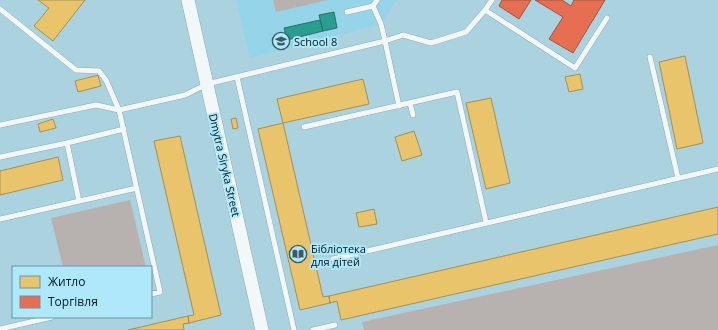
<svg xmlns="http://www.w3.org/2000/svg" width="718" height="330" font-family="'Open Sans',sans-serif">
<style>
.built{fill:#96d4e9}
.green{fill:#b7b2af}
.homes{fill:#e9c46a;stroke:#a39155}
.shops{fill:#e76f51;stroke:#a25643}
.schools{fill:#2a9d8f;stroke:#1d766f}
.lines{fill:none;stroke-linecap:round;stroke-linejoin:round}
.service-casing{stroke:#8eadb7;stroke-width:6}
.tertiary-casing{stroke:#8eadb7;stroke-width:14}
.service{stroke:#f2f8fa;stroke-width:5}
.tertiary{stroke:#f2f8fa;stroke-width:13}
.labels{text-anchor:middle;dominant-baseline:central;stroke-width:4;stroke-linejoin:round;paint-order:stroke}
.poi-label{font-size:11px;fill:#001a23;stroke:#afe7fb;text-anchor:start}
.street-label{font-size:11px;fill:#001a23;stroke:#afe7fb}
</style>
<rect width="100%" height="100%" fill="#abd2df"/>
<path class="built" d="M236 0H397L381 24 250 58Z"/>
<path class="green" d="M273 0H328L276 12Z
M130 200 146 267H63L51 218Z
M718 245V330H364L362 322Z"/>
<path class="homes" d="M38 0H85L53 41 34 26 49 8Z
M685 56 703 143 677 149 659 62Z
M580 74 583 89 569 92 565 77Z
M98 75 101 86 78 92 75 81Z
M363 79 369 104 283 123 277 99Z
M491 98 510 183 486 189 466 103Z
M236 118 238 128 233 129 231 119Z
M53 119 56 128 40 132 38 124Z
M283 123 323 297 329 296 330 303 300 310 258 129Z
M414 131 422 155 402 161 395 137Z
M180 136 221 315 189 323 188 316 194 315 154 141Z
M58 157 63 180 0 195V171Z
M718 207V234L341 320 337 301 330 303 329 296Z
M374 209 377 224 359 227 356 213Z
M188 316 189 323 183 324 184 330H128Z"/>
<path class="shops" d="M502 0H531L519 19 499 6Z
M535 0H562L571 6 574 0H605L573 53 549 39 563 17Z"/>
<path class="schools" d="M334 12 337 28 323 31 319 15Z
M320 20 323 31 287 40 284 28Z"/>
<g class="lines">
<defs>
<path id="service" d="M377 0 373 6 381 24 385 41 403 35 431 43 466 32 485 10 575 68 607 18
M0 9 76 70 99 71 106 80 119 110
M485 10 492 0
M347 12 373 6
M650 57 678 178
M237 77 294 330
M410 103 413 115
M0 125 96 105 119 110
M304 127 457 92 486 222
M67 143 124 129
M0 157 67 143 79 201
M0 219 137 188
M333 259 718 169
M151 294 160 292 119 110 185 95 207 84 385 41 399 106
M0 329 52 317
M313 330 335 325"/>
<path id="tertiary" d="M188 0 262 330"/>
</defs>
<use href="#service" class="service-casing"/>
<use href="#tertiary" class="tertiary-casing"/>
<use href="#service" class="service"/>
<use href="#tertiary" class="tertiary"/>
</g>
<defs>
<symbol id="school-ring" viewBox="-11 -11 22 22"><circle r="9.5" fill="#afe7fb" stroke="#3c5a65" stroke-width="1.5"/><path d="M0-5L7-2L0 1L-7-2ZM-4 1L0 2.5L4 1V4Q0 6-4 4Z" fill="#3c5a65"/></symbol>
<symbol id="library-ring" viewBox="-11 -11 22 22"><circle r="9.5" fill="#afe7fb" stroke="#3c5a65" stroke-width="1.5"/><path d="M-6-4Q-3-5.5-.7-3.5V5Q-3 3-6 4ZM6-4Q3-5.5 .7-3.5V5Q3 3 6 4Z" fill="#3c5a65"/></symbol>
</defs>
<g fill-rule="evenodd">
<use href="#school-ring" x="271" y="31" width="20" height="20"/>
<use href="#library-ring" x="288" y="244" width="20" height="20"/>
</g>
<g class="labels">
<g class="poi-label">
<text x="294" y="41">School 8</text>
<text x="311" y="248">Бібліотека<tspan x="311" dy="13">для дітей</tspan></text>
</g>
<g class="street-label">
<text transform="translate(225 165) rotate(77)">Dmytra Siryka Street</text>
</g>
</g>
<rect x="12" y="266" width="140" height="52" fill="#afe7fb" stroke="#6995a5"/>
<rect x="20" y="276" width="20" height="12" fill="#e9c46a" stroke="#6995a5"/>
<text x="48" y="286" font-size="12" fill="#001a23">Житло</text>
<rect x="20" y="296" width="20" height="12" fill="#e76f51" stroke="#6995a5"/>
<text x="48" y="306" font-size="12" fill="#001a23">Торгівля</text>
</svg>
